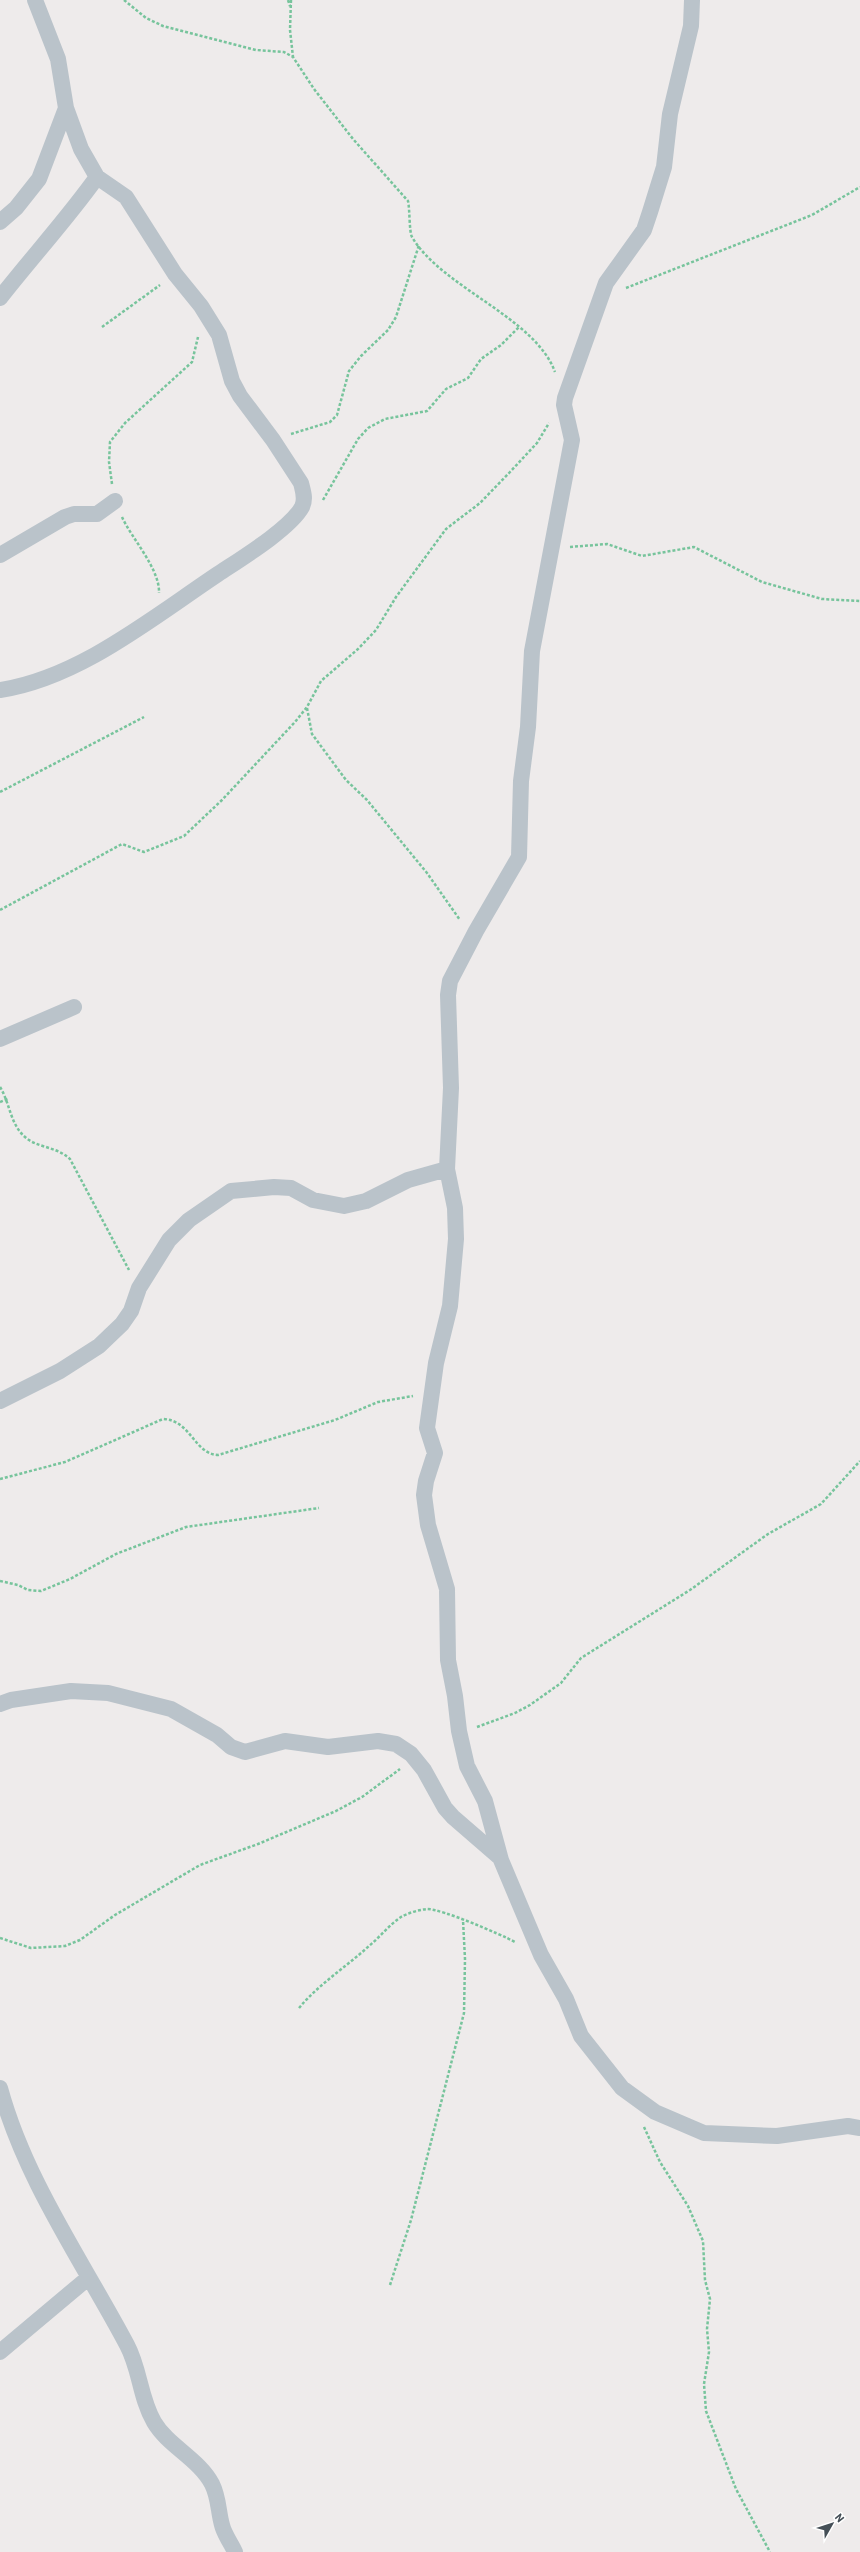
<svg xmlns="http://www.w3.org/2000/svg" width="860" height="2552" font-family="Barlow,sans-serif">
<style>
.lines{fill:none;stroke-linecap:round;stroke-linejoin:round}
.path{stroke:#77c49c;stroke-width:2.5;stroke-dasharray:3 2;stroke-linecap:butt}
.street{stroke:#bac3ca;stroke-width:16}
</style>
<rect width="100%" height="100%" fill="#eeebeb"/>
<g class="lines">
<path class="path" d="M124 0 146 18 163 26 256 50 284 52 293 57 314 89 353 139 408 201C410 210 409 231 412 237 442 288 535 317 555 372
M288 0 290 6
M291 0 290 30 293 57
M626 288 812 215 860 187
M102 327 160 285
M291 434 330 422 337 415 349 371 361 356 388 330 396 317 419 245
M112 484 109 462 110 442 125 423 192 362 198 337
M323 500 358 439 368 428 385 419 427 411 446 389 468 378 481 359 501 345 519 327
M122 517C132 539 160 569 159 593
M570 547 607 544 642 556 694 547 762 582 822 599 860 601
M307 708 312 734 346 780 367 800 427 873 460 920
M0 792 144 717
M0 910 122 844 144 852 184 836 222 800 295 722 307 707 321 681 358 649 376 630 396 597 446 529 480 503 510 472 537 443 549 423
M0 1087C10 1103 10 1124 25 1137 37 1148 56 1146 70 1159L129 1270
M0 1102 8 1099
M0 1479 65 1462 163 1419C191 1420 194 1454 218 1455L335 1420 378 1402 413 1396
M0 1581 18 1585 28 1590 41 1591 70 1579 116 1554 186 1527 319 1508
M477 1727 515 1713 530 1705 561 1683 581 1658 690 1590 768 1534 821 1504 860 1461
M0 1938 31 1948 65 1946 80 1940 115 1915 200 1865 258 1844 336 1811 362 1797 400 1769
M299 2008C319 1984 346 1967 369 1946 380 1937 389 1925 401 1917 408 1913 418 1910 427 1909 442 1909 500 1934 515 1942
M644 2127 660 2162 688 2206 703 2241 705 2280 710 2299 707 2329 709 2352 704 2384 706 2411 736 2489 770 2552
M390 2285 411 2220 464 2013 465 1959 463 1920"/>
<path class="street" d="M692 0 691 26 670 114 664 167 650 212 644 230 606 283 565 398 564 405 572 440 532 651 528 727 521 781 519 857 476 931 450 981 448 995 451 1088 447 1169 455 1208 456 1239 450 1306 436 1363 427 1428 435 1453 426 1481 424 1495 428 1525 447 1589 448 1660 455 1696 459 1731 467 1766 485 1801 501 1860 541 1955 566 1999 581 2036 622 2088 655 2112 704 2133 777 2136 848 2126 860 2128
M0 222 16 208 39 179 66 108 58 59 35 0
M0 298C32 257 67 219 97 177
M0 555 65 517 74 514H97L115 501
M0 690C79 678 152 618 218 574 239 560 290 529 302 507 306 499 303 491 301 483L273 440 240 396 232 381 219 335 201 306 175 274 126 197 97 177 81 149 66 108
M0 1039 74 1007
M0 1401 60 1371 99 1346 122 1324 131 1311 139 1288 169 1240 189 1220 231 1191 274 1187 291 1188 313 1200 344 1206 366 1201 408 1180 447 1169
M0 1704 11 1700 71 1691 108 1693 171 1709 217 1735 231 1747 245 1752 285 1741 328 1747 378 1741 396 1744 411 1754 424 1770 445 1808 453 1817 498 1856
M0 2088C25 2180 83 2262 127 2345 140 2369 140 2398 154 2422 168 2446 199 2459 212 2484 219 2498 218 2511 222 2525 224 2534 231 2543 235 2552
M0 2352 88 2278"/>
</g>
<g transform="translate(832 2524) rotate(51)" stroke="#ffffff" stroke-width="3" paint-order="stroke">
<path d="M0-3L7 15L0 10L-7 15Z" fill="#454f57"/>
<text y="-6" font-size="11" font-weight="bold" text-anchor="middle" fill="#454f57">N</text>
</g>
</svg>
